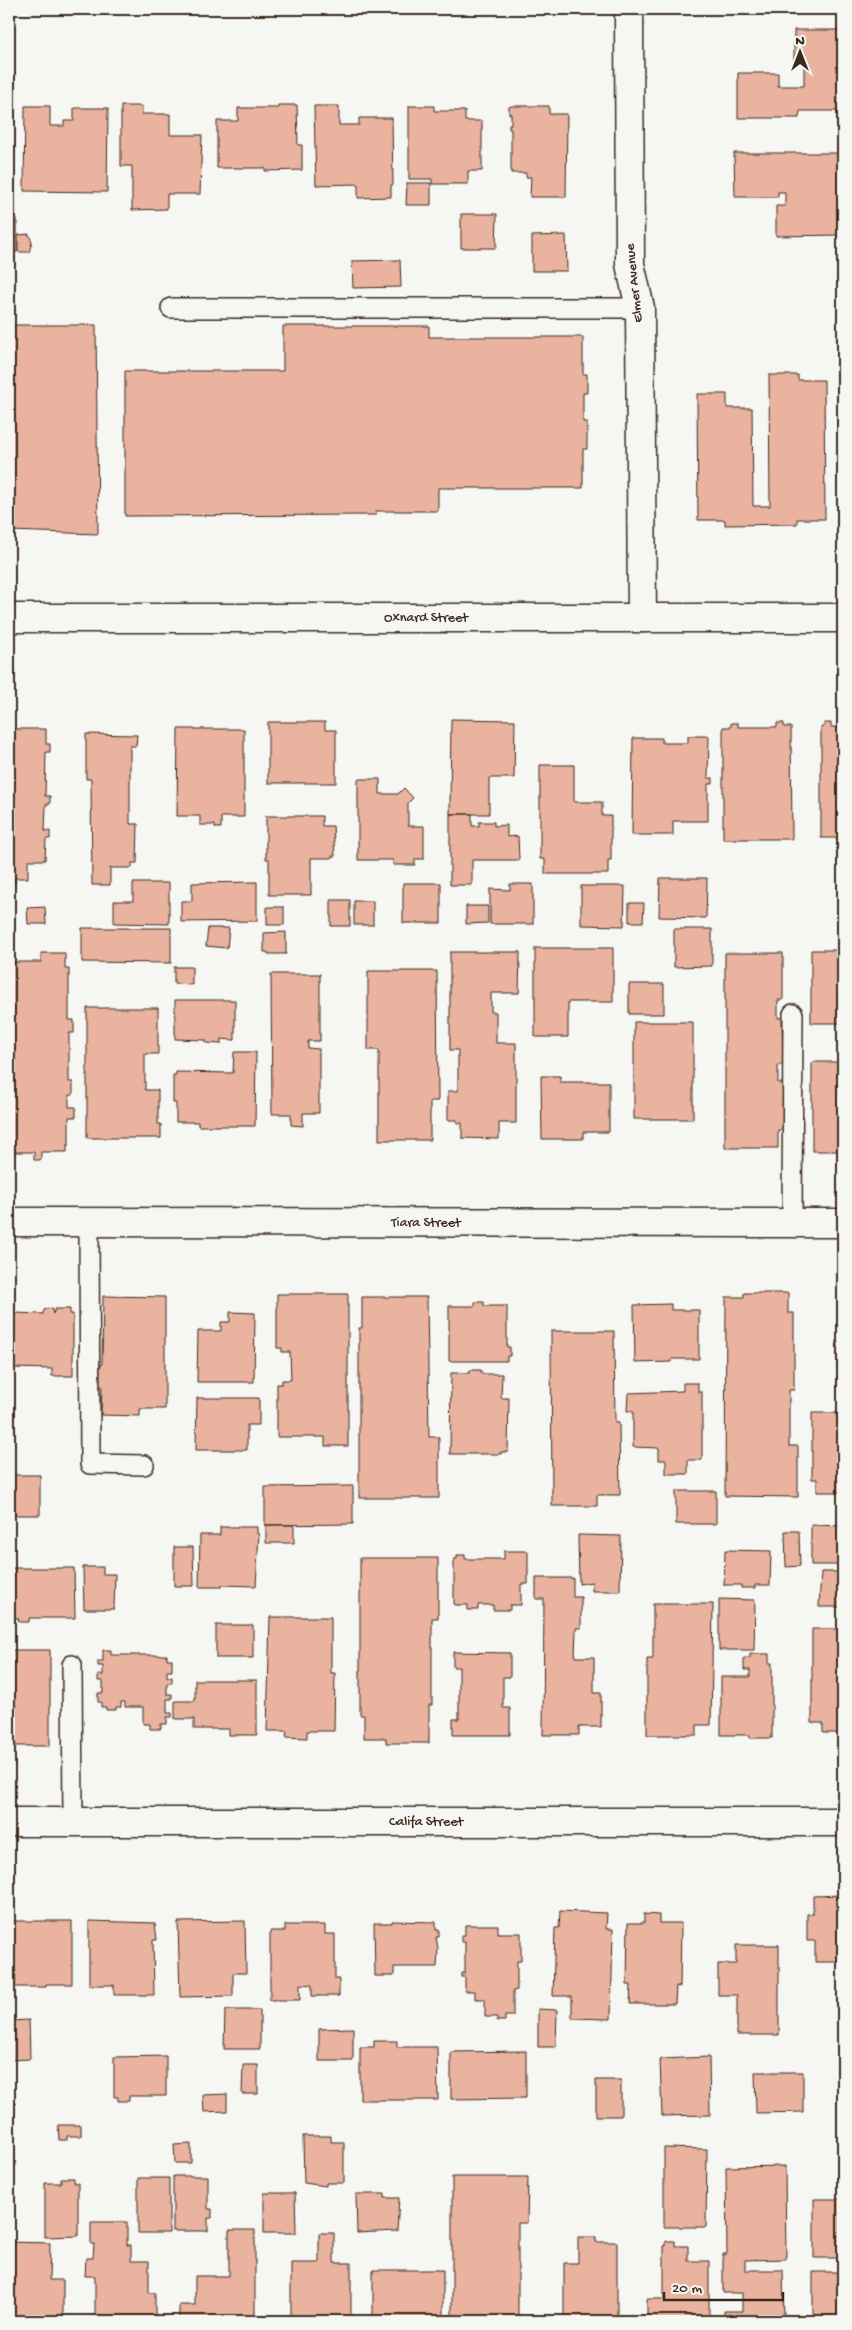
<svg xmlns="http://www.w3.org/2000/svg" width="852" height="2330" font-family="'Gochi Hand',sans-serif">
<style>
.building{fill:#eab39f;stroke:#3b2a1e}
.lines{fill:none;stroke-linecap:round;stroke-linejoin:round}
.service-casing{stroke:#3b2a1e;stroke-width:22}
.minor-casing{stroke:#3b2a1e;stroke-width:31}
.secondary-casing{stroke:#3b2a1e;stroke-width:31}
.service{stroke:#f6f6f2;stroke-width:19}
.minor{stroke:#f6f6f2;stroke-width:28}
.secondary{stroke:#f6f6f2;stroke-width:28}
.labels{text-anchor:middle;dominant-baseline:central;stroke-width:5;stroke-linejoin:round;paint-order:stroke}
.street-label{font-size:14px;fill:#3b2a1e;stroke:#f6f6f2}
</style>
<rect width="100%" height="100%" fill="#f6f6f2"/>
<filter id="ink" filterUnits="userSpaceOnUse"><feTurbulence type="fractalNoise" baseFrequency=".02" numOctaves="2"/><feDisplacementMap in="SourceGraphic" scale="10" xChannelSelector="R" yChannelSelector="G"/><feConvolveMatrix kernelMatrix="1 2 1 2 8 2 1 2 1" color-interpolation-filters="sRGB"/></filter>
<g filter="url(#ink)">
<path class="building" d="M794 30H843V99H840V111H800L799 118H738V73H778V86H804V62H794Z
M278 105H297L298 145H302V170L265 171V168H217V121H238V108H278Z
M25 106H50V126H64V121H74V108H108L107 192 24 191Z
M121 106H142V114H170V135H202L200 194H167V209L132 210V166H121Z
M314 106H339V125H359V118H392L393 185H391V197L358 198V184L316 185Z
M409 106H434V111H465V121H482V171H468V184H432V179H409Z
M511 106H549V114H567L566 197H530L531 177H526V173H511V129H509V124H511V114H509V107Z
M734 153H841V158H843V235L776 236V206H785V192H778V197H735Z
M407 183H431V205H406Z
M461 214H497L496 248H461Z
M9 219H17V252L9 251Z
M29 234 32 242 29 252H18V235Z
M566 235 567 271H532V236Z
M400 260 401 287 353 288 352 261Z
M9 325H96L98 534 9 531Z
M283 326H429V337H583V374H587V393H583V422H587V449H583V488H438V511H376V515L125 516V371H283Z
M769 375H798V380H824L825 519H797V524L725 525V520H698L697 394H727V408H752L753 506H770Z
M451 719 515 720 514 778H489V814H450Z
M268 722H325V730H336V783H268Z
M731 723H738V727H777V723H784V727H791L792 839H723V727H731Z
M824 723H831V727H843V838H821V727H824Z
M9 729H46V744H50V752H46L45 796H50V804H46L45 831H50V839H46L45 860H28V878H15V884H9Z
M178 729H244V817H221V828H215V825H200V816H177Z
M86 734 137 735 136 746H130V824H138L137 863H132V868H110V885H92L91 779H86Z
M688 736H709L708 778H713V784H708V821H673V835H632L633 738H662V743H688Z
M540 765H574V802H602V816H611V860H608V874H545V859H540Z
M358 779H380V794H398L404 788 413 798 408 803V826H424V859H415V865H393V860H358Z
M450 814H472V826H479V822H494V826L507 825V837L518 836 519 860H472V885H450Z
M266 816H322V826H333L335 856H332V858H311V895H269V859H266Z
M660 878H707L706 918 659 917Z
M257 882V921L181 922V901H192V883Z
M133 883H169V924L114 923V901H133Z
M403 883H441V923H403Z
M510 884H533V924H490V889L510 890Z
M581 886H625L624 926 581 925Z
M331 900H350V926H331Z
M354 901H373V925H354Z
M629 903H644L643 922H629Z
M466 906H488V923L466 924Z
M45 907 46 924H28L27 908Z
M267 907H284V925H267Z
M82 928H171V963L82 962Z
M208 928H229L227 948 206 946Z
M674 929H712V966L674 967Z
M286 932V954H268V952H264V933Z
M535 948H613V1002H568V1037H535Z
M811 950H843V1023H811Z
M450 952H520L519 993H491V1012H496V1043H516V1123H499V1139L462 1138V1123H457V1120H448V1091H458V1050H450Z
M41 953H65V969H69V1020H74V1033H69V1082H73V1095H69V1107H76V1117H69V1145H67V1152H41V1160H34V1152H9V962H41Z
M725 953H783V1000H778V1018H782L783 1065H778V1083H783V1130H778V1148H725Z
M174 967H192V985L174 984Z
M368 971H437L438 1101H430V1140H379V1050H368Z
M271 974H320V1041H308V1048L319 1049V1113H303V1126L291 1125V1114H272Z
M629 984H664V1014H629Z
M175 1000H235V1040L221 1039V1044L206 1043V1040L175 1039Z
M87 1008H158V1054H145V1090H158V1124H161V1138H87Z
M634 1022H693V1119H634Z
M234 1052H256L255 1126H198V1122H176V1103H173V1075H176V1072L233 1073Z
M812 1062H843V1151H812Z
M541 1076H560V1082H609V1132H583V1139H542Z
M744 1293H788V1313H794V1390H789V1446H798V1497L725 1496 726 1297H744Z
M277 1294H348V1446H325V1437H277V1384H282V1380H291L290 1352H282V1348H277Z
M103 1296 165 1297V1409H140V1416L101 1415 102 1386H97V1365H102Z
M362 1297H427L429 1437H439V1498H359V1328H362Z
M475 1302H484V1306H507V1347H510V1356H507V1361H449V1306H475Z
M671 1304V1310H699V1359H672V1362L635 1363 634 1305Z
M48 1308 52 1309 53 1314 55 1309H70V1314H73V1376H52V1369L13 1368V1313L43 1314 44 1310Z
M230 1312 255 1313 254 1382H197L198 1331H221V1322H230Z
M551 1331H614L615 1423H619L620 1495H597V1506H552Z
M470 1370H481V1374H502L501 1398H509L508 1452H501V1454H450L451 1373H470Z
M683 1383H698V1392H702V1460H688V1474H666V1460H659V1448L633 1447V1411H627L628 1393 683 1391Z
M197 1398H259V1425H247V1450H196Z
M812 1413H843V1492H817V1479H812Z
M9 1475H40V1515H9Z
M353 1486V1524L265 1525V1487Z
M676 1491H716V1524H676Z
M266 1525H294V1543H266Z
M811 1525 843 1526V1565H811Z
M220 1527H257V1534H259L256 1586 222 1585V1587H199L200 1535H220Z
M785 1531H799L800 1566 786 1567Z
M578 1535 621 1536 620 1591H592V1582L579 1584Z
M174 1547H193L194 1586H174Z
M725 1550 771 1551 770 1585H755V1588H741V1585H724Z
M504 1551H528V1584H521V1605H510V1610H493V1605H478V1610H468V1605H454V1559H457V1555H465V1559H504Z
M360 1558H438V1618H432V1705H429V1743H386V1738H364V1715H360Z
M83 1567H103V1574H115L114 1609H84Z
M9 1568H74L75 1618H29V1622H19L18 1618H9Z
M821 1572H843V1607H819Z
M536 1578H573V1597H581V1628H576L575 1657H594V1693H601V1727H579V1735H543L544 1599H536Z
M719 1599 755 1600 754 1650H719Z
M653 1604H713L711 1725H697V1735H647V1659H653Z
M270 1617H331V1673H335L334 1731H307V1738L286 1737 287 1731H267Z
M216 1625H253V1658H216Z
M812 1629H842L843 1733H823V1723H812Z
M9 1650H50V1746H9Z
M103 1650H111V1655H167V1659H172V1671H167V1677H172V1683H167V1694H172V1699H167V1713H172V1717H167V1724H161V1729H150V1724H143V1707H125V1702H121V1707H116V1710H106V1707H101V1702H98V1693H103V1681H98V1675H103V1666H98V1661H103Z
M453 1652 510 1653V1677H503V1708H510V1735H453V1719H459V1667H453Z
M750 1654H769V1663H772V1738H750V1735H721V1677H750V1670H744V1658H750Z
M195 1680H257V1735H229V1729H194V1719H175V1701H195Z
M843 1895V1962H815V1941H807V1914H813V1896Z
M560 1911 607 1913 606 1929H613L611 2019 572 2018V1996H553L555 1928H559Z
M644 1914 659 1915V1923H681L680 1987 676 1986 675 2004H630L631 1985H627L628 1923H644Z
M9 1921H72V1984H46V1987H15V1975H9Z
M89 1921 155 1923 157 1940H153L154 1995H114V1985H89Z
M245 1921 246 1973H233V1996L180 1997 178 1922Z
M392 1921 436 1922V1930H439V1937H436L438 1948 437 1967H394V1976H375L374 1923H392Z
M285 1925H325V1934H335V1979H339V1996H312V1985L300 1984V2000H270V1931H285Z
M465 1925H498V1933H521V1961H517V1990L513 1991V2016H505V2021H497V2017H485V1999H475V1991H465V1977H461V1973H465V1942H461V1935H465Z
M736 1945H779V2035H737V1995H718V1964H736Z
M538 2009 557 2010 556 2047H538Z
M225 2010H260V2049H224Z
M29 2020 30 2059 9 2060V2021Z
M353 2028V2061H319V2029Z
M374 2041H397V2047H437L438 2100H360V2047H374Z
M526 2051V2098L451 2099V2052Z
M166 2056V2096H129V2101H118V2097H114V2057Z
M709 2057 710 2115 662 2116 660 2059Z
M243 2065H258V2094H242Z
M755 2072H803V2112L756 2113Z
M596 2080H621V2116H596Z
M227 2094V2111L204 2112 203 2095Z
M58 2125H81V2136H67V2140H59Z
M303 2136H331V2142H344V2183H326V2186L304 2183Z
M191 2144V2163H175L174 2145Z
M664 2148 707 2149 706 2227H664Z
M785 2166 786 2259 745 2260V2270H783L784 2321H724V2311H742V2293H723V2254H727L726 2167Z
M173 2176H208V2209H212V2218H208V2231H173Z
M452 2177H528L527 2223H518V2321H452Z
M61 2178H74V2183H78V2236L45 2237V2183H61Z
M138 2178H169V2233H138Z
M264 2193H295L296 2233H264Z
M356 2194H385V2198H399L397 2231 357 2233Z
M814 2199H843V2258H814Z
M91 2222H127V2245H131V2261H149V2293H155V2321H95V2276H85L86 2258H93L94 2244H91Z
M229 2230H255V2321H179V2305H195V2276H229Z
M319 2233H334V2263H351V2321H291V2263H319Z
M578 2237H596V2242H617V2321H569V2318H564V2263H578Z
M666 2241H675V2246H688V2261H709V2321H647V2299H664V2246H666Z
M9 2242 50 2243 49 2280H63V2321H9Z
M373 2270H443V2321H373Z
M813 2272H843V2321H813Z"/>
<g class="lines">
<defs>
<path id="service" d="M171 308H640
M89 1223 90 1464 144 1465
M792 1223 793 1014
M72 1665 73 1822"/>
<path id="minor" d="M629 9 630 264 640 308 642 618
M9 1222 843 1223
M9 1822H843"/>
<path id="secondary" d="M9 618H843"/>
</defs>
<use href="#service" class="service-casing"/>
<use href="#minor" class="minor-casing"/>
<use href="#secondary" class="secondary-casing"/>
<use href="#service" class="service"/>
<use href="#minor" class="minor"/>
<use href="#secondary" class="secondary"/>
</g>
</g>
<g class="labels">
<g class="street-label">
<text transform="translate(635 283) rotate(-96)">Elmer Avenue</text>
<text x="426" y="618">Oxnard Street</text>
<text x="426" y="1223">Tiara Street</text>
<text x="426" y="1822">Califa Street</text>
</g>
</g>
<rect width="852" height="2330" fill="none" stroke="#f6f6f2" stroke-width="30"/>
<rect x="15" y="15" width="822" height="2300" fill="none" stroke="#3b2a1e" stroke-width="2" filter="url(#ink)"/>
<g transform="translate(800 52)" stroke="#f6f6f2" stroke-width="4" paint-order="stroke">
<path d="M0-4L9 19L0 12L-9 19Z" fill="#3b2a1e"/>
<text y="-8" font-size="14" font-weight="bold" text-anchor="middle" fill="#3b2a1e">N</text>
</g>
<path d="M664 2292v8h119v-8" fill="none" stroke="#3b2a1e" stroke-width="2.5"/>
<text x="672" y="2292" font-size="15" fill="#3b2a1e" stroke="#f6f6f2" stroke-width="4" paint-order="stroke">20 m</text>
</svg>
